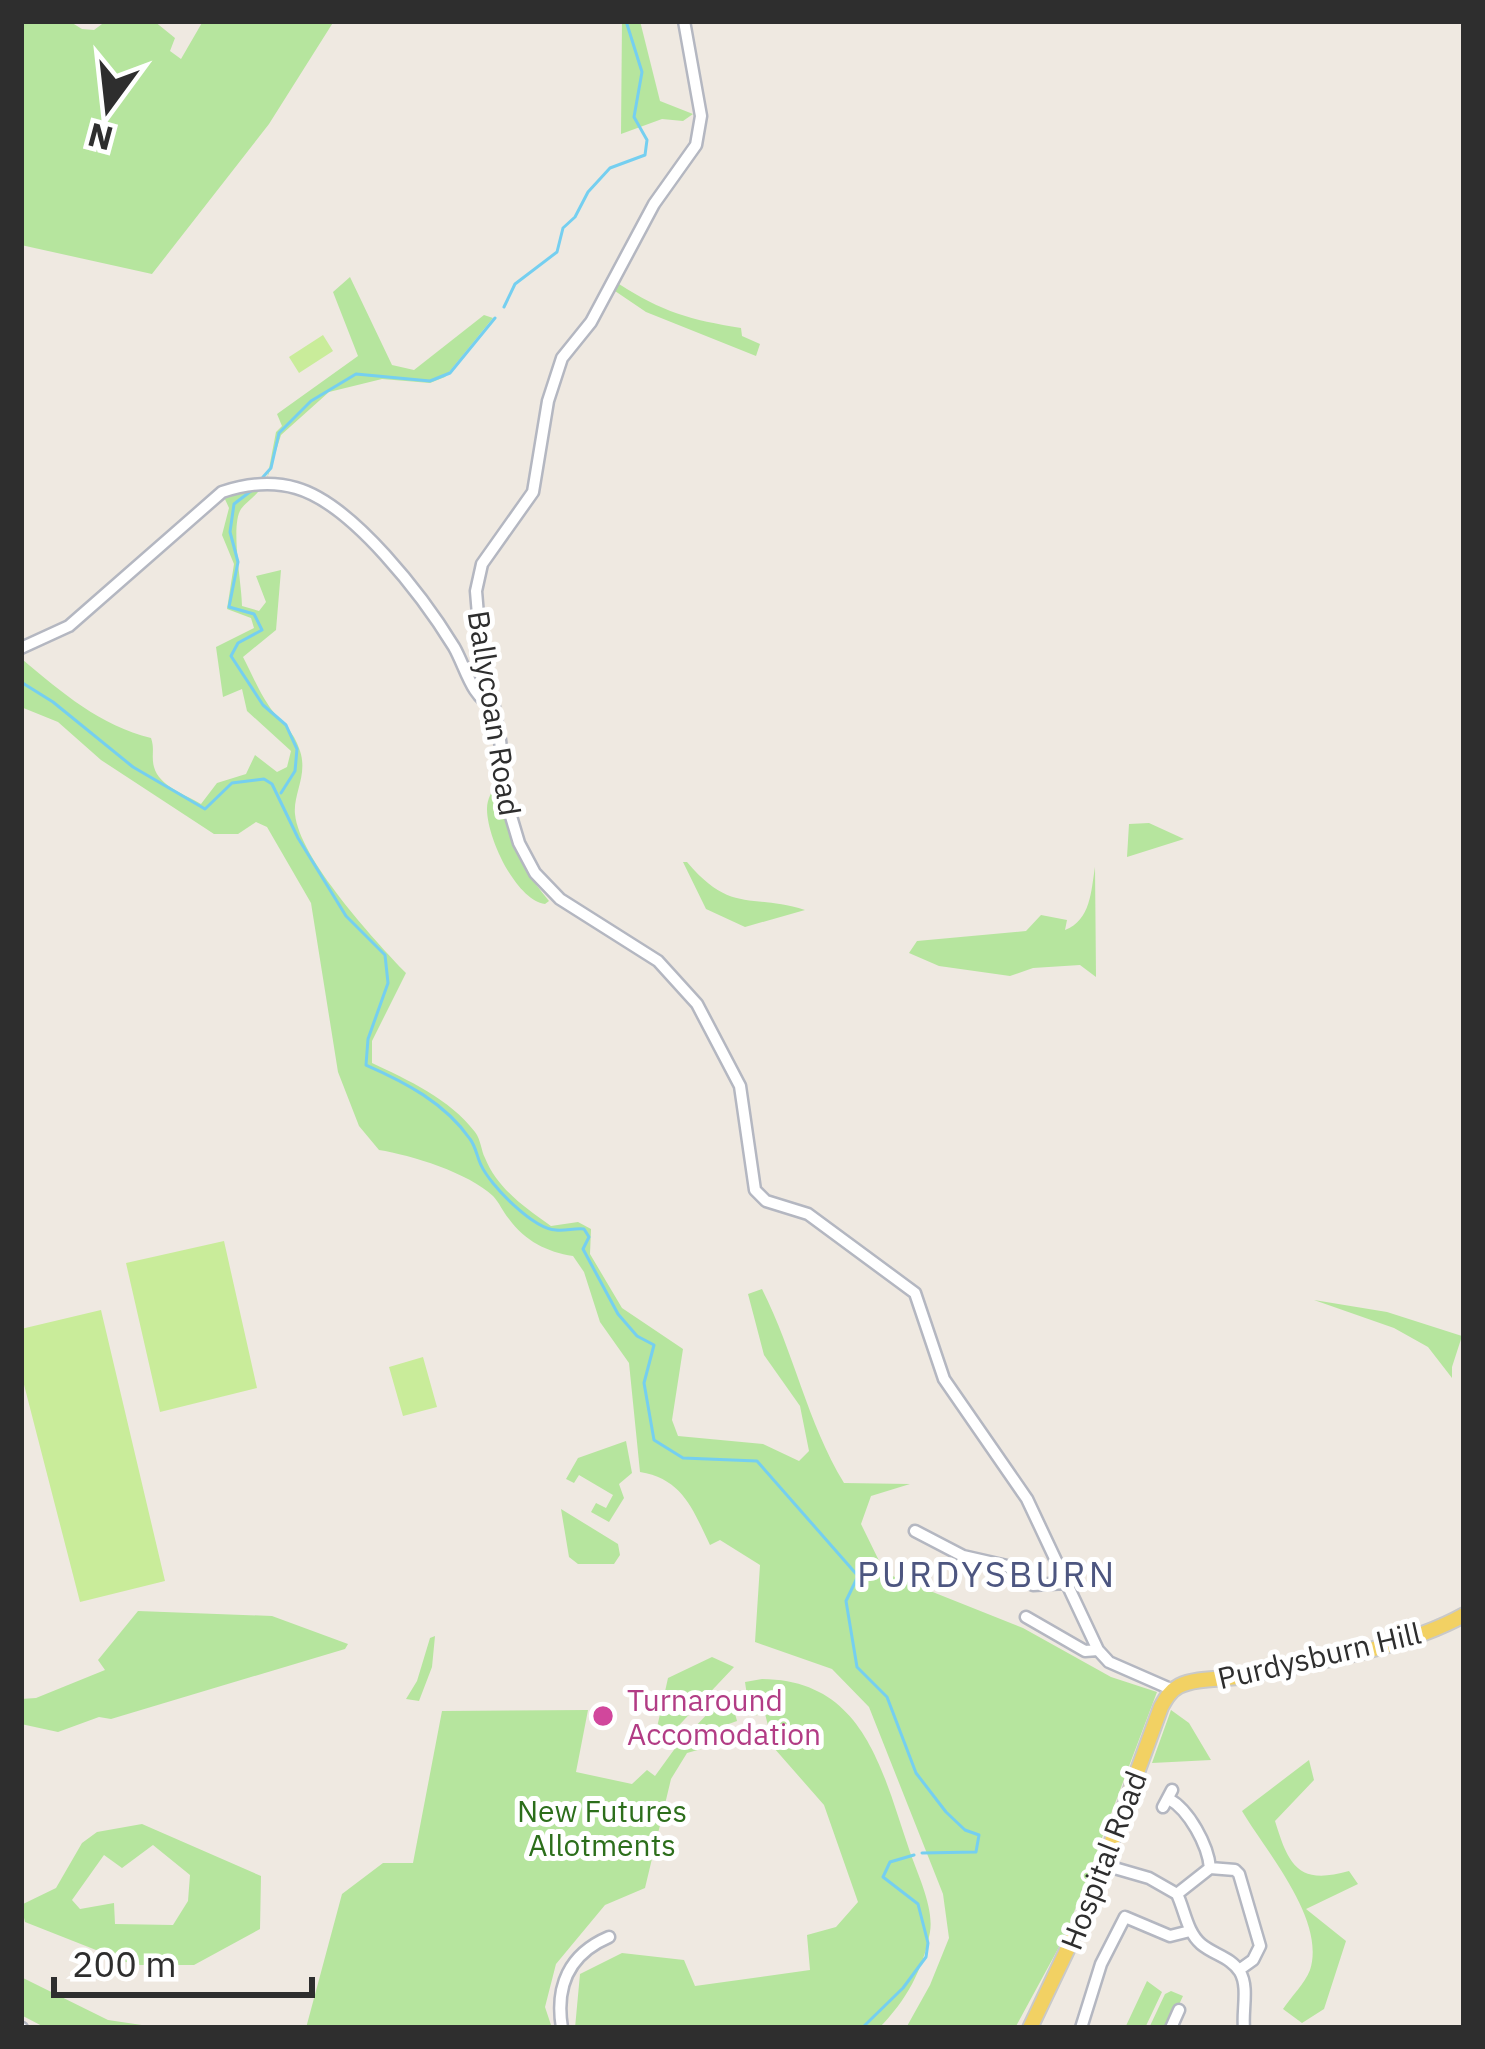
<svg xmlns="http://www.w3.org/2000/svg" width="1485" height="2049" font-family="'IBM Plex Sans',sans-serif">
<style>
.green{fill:#b6e59e;fill-rule:evenodd}
.pitch{fill:#c9ec9a}
.lines{fill:none;stroke-linecap:round;stroke-linejoin:round}
.stream{stroke:#75cff0;stroke-width:3}
.minor-casing{stroke:#b4b7c1;stroke-width:15}
.major-casing{stroke:#c9c9c9;stroke-width:18}
.minor{stroke:#fff;stroke-width:10}
.major{stroke:#f2d163;stroke-width:14}
.hotel-dot{fill:#d1479c;stroke:#fff;stroke-width:4.5}
.labels{text-anchor:middle;dominant-baseline:central;stroke-width:10;stroke-linejoin:round;paint-order:stroke}
.street-label{font-size:30px;fill:#2e2e2e;stroke:#fff}
.hotel-label{font-size:30px;fill:#b23c85;stroke:#fff;text-anchor:start}
.park-label{font-size:30px;fill:#2c6e1b;stroke:#fff}
.quarter-label{font-size:36px;letter-spacing:3px;fill:#4d5680;stroke:#fff}
</style>
<rect width="100%" height="100%" fill="#efe9e1"/>
<path class="green" d="M21 21H69L82 29 94 30 106 21H154L175 38 170 51 181 59 203 21H334L269 124 152 274 21 245Z
M622 21H640L660 101 693 114 683 121 662 119 621 134Z
M350 277 392 365 414 370 484 315 493 318 445 377 430 383 382 379 329 392 281 435 267 479 276 432 282 426 277 414 358 356 333 292Z
M619 284C662 312 691 320 741 328L742 336 760 344 756 356 646 312 615 291Z
M261 488C256 496 246 502 241 509 230 526 242 584 242 606L259 611 266 602 256 576 281 570 276 630 243 657C251 672 259 692 269 706 280 722 294 730 300 751 308 775 293 794 295 814 299 858 375 941 406 973L372 1041V1063C408 1080 450 1099 475 1132 481 1140 481 1150 485 1158 497 1188 525 1208 551 1226L578 1222 591 1229 590 1254 622 1308 683 1349 672 1420 678 1436 763 1444 799 1461 809 1451 800 1406 764 1355 748 1294 762 1289C794 1352 807 1422 844 1483L910 1484 871 1496 861 1524 885 1573 1023 1628 1111 1677 1157 1692 1065 1936 1015 2028H906L930 1985 949 1938 943 1894 869 1707 832 1669 755 1642 760 1565 720 1540 710 1545C693 1510 683 1479 640 1472L629 1363 600 1322 584 1272 573 1256C547 1252 525 1241 509 1219 503 1212 499 1202 493 1196 469 1173 411 1155 379 1150L359 1126 338 1072 311 903 267 827 256 822 238 834H214L101 760 58 722 21 707 23 660C61 692 101 726 151 738 155 749 151 756 154 767 159 786 186 795 201 804L217 783 246 774 255 755 277 772 287 767 291 751 247 711 242 689 223 697 216 647 254 628 251 618 227 609 234 564 222 535 229 508 224 497Z
M498 783C505 829 518 865 549 901L545 904C516 900 487 838 487 809 487 799 492 790 498 783Z
M1149 823 1184 839 1127 857 1129 824Z
M683 862H687C731 914 749 893 805 910L745 927 706 909Z
M1095 867 1096 977 1080 965 1033 968 1010 976 939 966 909 953 917 941 1026 931 1041 915 1067 920 1065 930C1091 920 1091 891 1095 867Z
M1314 1300 1387 1312 1462 1336 1452 1367V1378L1428 1347 1394 1328Z
M626 1441 632 1473 619 1484 624 1498 609 1522 591 1512 596 1503 606 1508 613 1495 579 1475 574 1483 566 1479 578 1458Z
M561 1509 618 1544 620 1555 614 1564H578L569 1557Z
M138 1611 272 1616 348 1644 345 1649 111 1719 99 1717 58 1732 21 1724V1699L36 1698 105 1670 98 1660Z
M435 1636 432 1667 419 1701 406 1699 417 1681 430 1638Z
M712 1657 734 1667 667 1738 654 1741 668 1678Z
M762 1679C865 1680 882 1771 910 1852 918 1875 934 1908 930 1932 923 1970 906 2001 879 2028H575L580 1974 622 1953 684 1960 695 1986 810 1970 807 1935 836 1927 858 1902 824 1805 774 1748 765 1714 750 1716 745 1682Z
M729 1691 737 1721 723 1726 726 1742 687 1753 671 1779 645 1888 605 1905 556 1964 545 2007 552 2028H306L342 1894 383 1863H413L442 1711 588 1710 576 1772 632 1784 647 1770 655 1776 676 1747Z
M1171 1710 1189 1723 1211 1760 1152 1763Z
M1309 1760 1314 1780 1275 1821C1289 1867 1299 1885 1349 1871L1358 1884 1306 1909 1346 1941 1324 2009 1302 2023 1283 2009C1291 1997 1305 1983 1310 1970 1326 1920 1267 1853 1242 1811Z
M142 1824 261 1876 260 1929 194 1965H134L25 1922 21 1905 56 1888 82 1843 97 1832ZM153 1845 190 1875 188 1901 173 1925 115 1924 114 1903 80 1909 72 1900 104 1855 122 1868Z
M21 1977 108 2020 162 2028H46L21 2015Z
M1147 1981 1162 1992 1145 2028H1125Z
M1171 1991 1183 1996 1168 2028H1149L1165 1994Z"/>
<path class="pitch" d="M323 335 333 351 299 373 289 357Z
M224 1241 257 1388 160 1412 126 1263Z
M101 1310 165 1581 80 1602 21 1373V1329Z
M423 1357 437 1407 403 1416 389 1367Z"/>
<g class="lines">
<path class="stream" d="M504 307 515 284 557 252 563 228 575 217 588 192 610 168 645 155 647 140 634 117 642 72 626 21
M263 477 271 468 279 433 311 401 356 374 430 381 450 373 495 318
M251 491 234 504 230 532 238 562 229 607 254 614 262 630 238 643 231 656 263 705 286 725 297 749 295 771 281 793
M21 682 53 702 133 767 205 809 232 783 264 779 272 784 298 838 346 916 385 955 388 983 368 1039 366 1065C405 1082 445 1103 470 1139 476 1147 477 1157 481 1165 490 1185 533 1229 556 1230 566 1231 574 1228 584 1229L589 1237 583 1249 618 1314 637 1336 654 1345 644 1383 654 1440 683 1458 757 1461 858 1576 846 1601 857 1667 887 1697 916 1773 946 1812 965 1830 979 1835 976 1852 922 1853
M862 2028 903 1988 926 1957 928 1943 918 1904 883 1877 890 1862 914 1855"/>
<defs>
<path id="minor" d="M684 21 701 116 696 145 654 204 591 322 562 358 548 401 533 492 482 564 476 591 480 639 500 740 507 803 519 843 535 873 560 899 658 961 697 1004 740 1086 755 1190 766 1201 808 1214 915 1293 944 1379 1027 1499 1098 1650 1109 1662 1173 1690
M21 648 69 626 222 492C246 484 272 481 296 488 353 504 424 598 454 647 466 668 471 697 494 707
M915 1531 963 1556 1007 1566 1033 1585 1066 1583
M1026 1617 1085 1651 1098 1650
M1169 1799C1189 1810 1208 1845 1210 1868
M1163 1807 1172 1790
M1104 1865 1149 1878 1177 1894C1185 1911 1187 1932 1201 1944 1214 1955 1231 1957 1240 1972 1249 1987 1242 2011 1244 2028
M1177 1894 1210 1868 1235 1870 1239 1874 1260 1946 1253 1960 1239 1970
M21 2028H22
M562 2028C555 1986 569 1954 609 1937
M1081 2028 1101 1964 1125 1917 1170 1936 1190 1931
M1171 2028 1179 2010"/>
<path id="major" d="M1030 2028 1089 1904 1161 1707C1166 1698 1170 1691 1179 1686 1197 1677 1225 1680 1245 1676 1314 1662 1403 1649 1464 1615"/>
</defs>
<use href="#minor" class="minor-casing"/>
<use href="#major" class="major-casing"/>
<use href="#minor" class="minor"/>
<use href="#major" class="major"/>
</g>
<circle class="hotel-dot" cx="603" cy="1716" r="12"/>
<g class="labels">
<g class="street-label">
<text transform="translate(495 713) rotate(81)">Ballycoan Road</text>
<text transform="translate(1319 1655) rotate(-13)">Purdysburn Hill</text>
<text transform="translate(1103 1860) rotate(-69)">Hospital Road</text>
</g>
<g class="hotel-label">
<text x="627" y="1699">Turnaround<tspan x="627" dy="34">Accomodation</tspan></text>
</g>
<g class="park-label">
<text x="602" y="1810">New Futures<tspan x="602" dy="34">Allotments</tspan></text>
</g>
<g class="quarter-label">
<text x="987" y="1573">PURDYSBURN</text>
</g>
</g>
<rect width="1485" height="2049" fill="none" stroke="#2e2e2e" stroke-width="48"/>
<g transform="translate(108 108) rotate(195)" stroke="#ffffff" stroke-width="9" paint-order="stroke">
<path d="M0-9L21 45L0 30L-21 45Z" fill="#2e2e2e"/>
<text y="-18" font-size="33" font-weight="bold" text-anchor="middle" fill="#2e2e2e">N</text>
</g>
<path d="M54 1977v18h258v-18" fill="none" stroke="#2e2e2e" stroke-width="6"/>
<text x="72" y="1977" font-size="36" fill="#2e2e2e" stroke="#ffffff" stroke-width="9" paint-order="stroke">200 m</text>
</svg>
